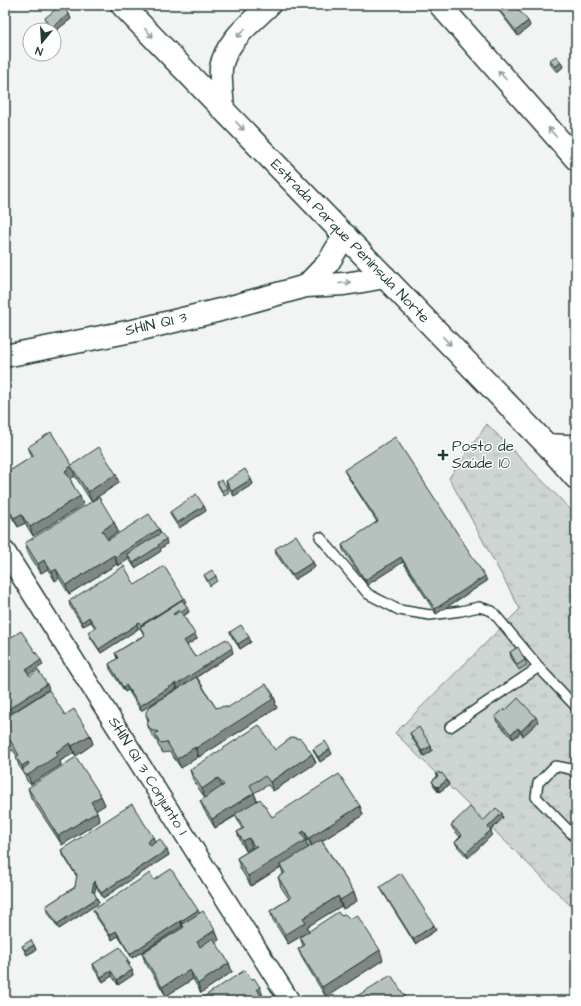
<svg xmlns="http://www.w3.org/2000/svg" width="581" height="1006" font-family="'Architects Daughter',sans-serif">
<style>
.grass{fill:url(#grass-tufts);stroke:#768984}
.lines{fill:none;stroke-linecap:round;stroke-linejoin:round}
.service-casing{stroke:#1f3d34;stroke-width:12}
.minor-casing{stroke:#1f3d34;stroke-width:22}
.tertiary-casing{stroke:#1f3d34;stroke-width:25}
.secondary-casing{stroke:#1f3d34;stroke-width:25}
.service{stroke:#fff;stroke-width:9}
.minor{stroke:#fff;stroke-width:19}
.tertiary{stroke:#fff;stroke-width:22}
.secondary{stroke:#fff;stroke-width:22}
.wall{fill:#9da6a3;stroke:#1f3d34;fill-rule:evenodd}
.shaded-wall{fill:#808784;stroke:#1f3d34}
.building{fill:#b7c1bd;stroke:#1f3d34;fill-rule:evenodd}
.oneway{stroke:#8f9e9a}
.poi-dot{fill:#1f3d34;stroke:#fff;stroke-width:1.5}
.labels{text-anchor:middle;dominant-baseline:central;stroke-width:3;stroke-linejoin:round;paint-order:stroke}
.street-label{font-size:15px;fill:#1f3d34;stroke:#fff}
.poi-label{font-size:15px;fill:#1f3d34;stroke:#fff;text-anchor:start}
</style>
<defs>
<pattern id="grass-tufts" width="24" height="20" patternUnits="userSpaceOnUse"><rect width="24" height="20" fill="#ced5d3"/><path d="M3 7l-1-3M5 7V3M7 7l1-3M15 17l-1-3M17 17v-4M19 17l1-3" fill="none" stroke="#b0b8b6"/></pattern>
</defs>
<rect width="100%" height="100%" fill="#f2f3f3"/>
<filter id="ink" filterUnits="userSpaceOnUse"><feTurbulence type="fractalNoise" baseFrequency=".025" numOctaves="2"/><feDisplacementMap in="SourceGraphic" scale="8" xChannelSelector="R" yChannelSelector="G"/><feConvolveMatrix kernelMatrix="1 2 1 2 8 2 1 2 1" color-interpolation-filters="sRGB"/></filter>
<g filter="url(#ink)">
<path class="grass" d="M487 424 576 515V911L395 733 520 609 449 478Z"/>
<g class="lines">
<defs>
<path id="service" d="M320 537 368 594 399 610 430 615 461 611 479 607 492 611 544 673 576 707
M450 727 539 667
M576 774 571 769 555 766 538 783 536 797 576 838"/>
<path id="minor" d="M5 551 290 1001"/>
<path id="tertiary" d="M306 286 328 263 345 235
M5 356 137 330 220 310 306 286 344 284 357 282 385 277"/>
<path id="secondary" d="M122 5 459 354 547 445 576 478
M440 5 576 159
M223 109C222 95 220 81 221 68 225 42 251 23 269 5
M547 445 566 446H576"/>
</defs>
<use href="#service" class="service-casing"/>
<use href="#minor" class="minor-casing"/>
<use href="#tertiary" class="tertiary-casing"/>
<use href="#secondary" class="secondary-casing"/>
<use href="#service" class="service"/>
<use href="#minor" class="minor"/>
<use href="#tertiary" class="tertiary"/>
<use href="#secondary" class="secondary"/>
</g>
<path class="wall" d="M497 7 528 21 530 26 518 36 499 11Z
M69 14 71 19 54 32V30H52L46 23 45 18Z
M550 60 561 62 563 67 557 72 551 65Z
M28 447 72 465 119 483 91 501 75 476 70 479 83 505 33 536 25 523 18 527 5 506V497L7 496 5 492V474L32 457Z
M344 470 487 581 436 614 403 562 367 585 343 550 342 545 377 522 346 474Z
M251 479 253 484 234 496 227 486 226 481Z
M217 482 227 488 229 493 224 496 219 487Z
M204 506 206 511 179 528 171 516 170 512Z
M114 522 118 532 107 539 108 540 159 529 160 533 167 544 160 549 161 551 135 568 129 559 118 566 117 564 69 594 59 578 55 581 48 569 41 573 28 553 25 543Z
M275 549 313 562 315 567 294 580 276 554Z
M204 575 216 576 217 581 210 586 206 579Z
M135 585 186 602 184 604 189 612 184 616 197 639 187 645 195 657 233 653 197 677 216 708H227L273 694 276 703 275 704 277 708 199 757H198L181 768 170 752 163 753 158 745 157 740H156L151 733 147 724 148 721 146 715 178 689 177 688 141 711 128 690 125 692 110 669 109 664 117 659 115 653 144 635 140 628H138V629L101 653 90 637 88 632 95 628 91 622 83 626 70 606 69 601Z
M230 632 251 642 240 649 232 637Z
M510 652 525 660 527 665 519 670 511 657Z
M505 711 538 722 523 736 520 733 513 739 497 722 495 717Z
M65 715 90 735 93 744 76 756 74 753 60 761 61 765 31 784H30L27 781 24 773 19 766 16 757 17 756 13 750 9 752 5 746V718Z
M410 733 431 746 432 751 424 756 412 738Z
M313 749 332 754 320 762 315 754Z
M275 750 312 754 316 763 273 791 268 785 254 793 257 800 272 817 360 806 363 815 322 841 354 892 357 901 343 909 341 906 307 927 309 931 341 916 350 919 383 960 326 997 302 958 298 949 303 946 300 937 288 944 273 920 270 911 289 899 281 887 278 877 283 874 281 867 251 886 240 868 237 858 253 848 252 847 246 851 241 842 237 832 242 829 239 823 236 816 215 828 204 810 200 801 205 798 193 780 190 770ZM308 840 311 846 309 848 306 841Z
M436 774H440L447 780 449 785 439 792V791L438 792 434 786 432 781 437 777Z
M28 788 101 796 105 805 96 810 100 821 62 845 31 798Z
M503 818 491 830 492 835 468 858 457 846 455 842 460 837 453 829 451 825Z
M153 837 155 842 149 846 167 850 169 855 103 898 96 886 94 893 97 898 99 903 59 929 47 911 46 906 75 887 77 877 63 855 61 850Z
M154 880 199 913 215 930 219 940 215 942 229 963 232 972 201 993 193 979 166 996 145 962 142 953 183 927V926H182L132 958 118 936 112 940 95 915 93 910Z
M380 887 436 930 415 944 382 891Z
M34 945 36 950 27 955 24 950 22 946Z
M93 964H130L128 965 132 970 133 975 118 985 112 976 103 982 94 969Z"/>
<path class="shaded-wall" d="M69 14 71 19 54 32V30H53L52 27Z
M528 21 530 26 518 36 516 31Z
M561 62 563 67 557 72 555 67Z
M71 466 75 476 69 480 65 471Z
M116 474 119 483 91 501 88 492Z
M251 479 253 484 234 496 232 491Z
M80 496 83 505 33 536 30 527Z
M204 506 206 511 179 528 177 523Z
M21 514 25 523 18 527 14 518Z
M114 522 118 532 105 540 102 531Z
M159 529 162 538 127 554 129 559 118 566 115 557Z
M166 539 167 544 160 549 161 551 135 568 133 563Z
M114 555 117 564 69 594 66 585Z
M401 557 403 562 367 585 365 580Z
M44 560 48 569 41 573 38 564Z
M313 562 315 567 294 580 292 575Z
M56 569 59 578 55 581 52 572Z
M485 576 487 581 436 614 435 609Z
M184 598 186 602 143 630 141 625Z
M187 607 189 612 183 616 181 612Z
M89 617 91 622 83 626 82 622Z
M137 624 138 629 101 653 99 649Z
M7 629 9 633 5 636V630Z
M195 634 197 639 185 646 184 641Z
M249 637 251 642 240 649 238 644Z
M231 645 233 653 178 689 176 685Z
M41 660 43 665 28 675 26 670Z
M176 683 177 688 141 711 140 706Z
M47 684 49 689 9 715 7 710Z
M126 685 128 690 125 692 123 687Z
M273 694 276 703 275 704 277 708 199 757 196 748Z
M5 708H6L7 712 5 714Z
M536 717 538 722 523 736 521 731Z
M518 728 520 733 513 739 511 734Z
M90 735 93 744 76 756 72 746Z
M70 743 74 753 60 761 61 765 31 784 28 775 56 752Z
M431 746 432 751 424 756 422 751Z
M195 747 198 757 181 768 177 759Z
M330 749 332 754 320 762 318 757Z
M312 754 316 763 273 791 270 782Z
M28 762 31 771 24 773 22 766Z
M218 778 222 787 205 798 202 789Z
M447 780 449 785 439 792 438 787Z
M437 786 439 791 438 792 436 787Z
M254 793 257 802 215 828 212 819Z
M101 796 105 805 94 812 91 802Z
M360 806 363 815 312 847 309 838Z
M97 812 100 821 62 845 58 836Z
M502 813 503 818 491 830 492 835 468 858 466 853 488 827Z
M304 831 308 840 306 841 309 849 280 865 281 867 251 886 248 876Z
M153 837 155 842 149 846 147 842Z
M249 838 252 847 246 851 243 841Z
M167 850 169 855 103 898 101 893Z
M94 881 96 886 94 897 92 892Z
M354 892 357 901 343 909 340 900Z
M338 896 341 906 307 927 309 931 288 944 285 935 303 918Z
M97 898 99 903 59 929 57 924Z
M198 910 200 915 182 924 183 926H182L181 921Z
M180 921 182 926 132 958 130 954Z
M434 925 436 930 415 944 413 939Z
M215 930 219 940 200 951 197 942Z
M116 931 118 936 112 940 110 935Z
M34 945 36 950 27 955 25 950Z
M380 950 383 960 326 997 322 987Z
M128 960 130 964 128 966 126 961Z
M229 963 232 972 201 993 198 984Z
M132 970 133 975 118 985 117 980Z
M190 970 193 979 166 996 162 987Z
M111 971 112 976 103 982 101 977Z
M260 987 263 996 260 998 257 989Z"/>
<path class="building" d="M61 5H62L69 14 52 27 45 18Z
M499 5H515L528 21 516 31 497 7Z
M556 56 561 62 555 67 550 60Z
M51 432 72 465 99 447 116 474 88 492 71 466 65 471 72 482H71L80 496 30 527 21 514 14 518 5 503V497L9 494 5 488V474L33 456H34L28 447Z
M395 437 485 576 435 609 401 557 365 580 342 545 378 521 344 470Z
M245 469 251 479 232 491 226 481Z
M222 480 227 488 222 491 217 482Z
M196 494 204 506 177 523 170 512Z
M99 497 114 522 102 531 108 540 149 514 159 529 115 557 114 555 66 585 56 569 52 572 44 560 38 564 25 543Z
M161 533 166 539 158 545 159 546 133 563 127 554Z
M296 535 313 562 292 575 275 549Z
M124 566 135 585 164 566 184 598 141 625 139 622 136 624H137L99 649 88 632 96 627 89 617 82 622 69 601Z
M212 570 216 576 208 581 204 575Z
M182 600 187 607 181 612 195 634 184 641 195 657 226 639 231 645 232 648 176 685V683L140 706 126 685 123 687 109 664 118 658 115 653 145 635 140 627ZM179 610 180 611 174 615 173 614Z
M5 625 7 629 5 630Z
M241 625 249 637 238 644 230 632Z
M21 631 41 660 26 670 30 676 38 670 47 684 7 710 6 708H5V641Z
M518 647 525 660 517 665 510 652Z
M196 677 216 708 219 707 226 706 227 708 266 684 273 694 271 695 273 699 196 748 195 747 177 759 167 742 160 743 155 735 158 732 157 731H152L147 724 149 719 146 715V712L149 707Z
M49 690 65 715 74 709 90 735 72 746 70 743 56 752 58 755 28 775H26L23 772V769L29 764 28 762 22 766 16 757 19 755 10 740 6 743 5 742V718Z
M518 698 536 717 521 731 518 728 511 734 495 717 504 709 505 711Z
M259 725 275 750 292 737 301 739 312 754 270 782 265 776 250 785 254 793 212 819 200 801 224 785 218 778 202 789 190 770Z
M419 727 431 746 422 751 410 733Z
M325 741 330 749 318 757 313 749Z
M76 757 101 796 91 802 97 812 58 836 28 788Z
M439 772 440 774 442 773 447 780 438 787 437 786 436 787 432 781 438 776 436 774Z
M339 774 360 806 309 838 304 831 301 833 306 840 248 876 237 858 257 846H254L249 838 243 841 237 832 244 828 235 814 260 799 272 817Z
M132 804 153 837 147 842 150 846 160 839 167 850 101 893 94 881 92 892 93 891 97 898 57 924 46 906 75 887 77 874 75 873 61 850Z
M470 807 483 821 496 808 502 813 488 827 491 830 466 853 455 842 462 835 451 825Z
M321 840 354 892 340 900 338 896 303 918 306 922 285 935 270 911 291 898 278 877 285 873 280 865Z
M171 869 198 910 181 921H180L130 954 116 931 110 935 93 910 150 873 154 880Z
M401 873 434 925 413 939 380 887Z
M203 911 215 930 197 942 200 947 213 938 229 963 198 984 190 970 162 987 142 953 184 927 182 924Z
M338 912 341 916 343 914 346 915 350 919 357 915 380 950 322 987 298 949 305 945 300 937Z
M31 940 34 945 25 950 22 946Z
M120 947 128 960 126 961 132 970 117 980 111 971 101 977 93 964Z
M245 970 251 980 254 978 260 987 257 989 264 1001H197Z
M391 975 408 1001H349Z
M160 998 162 1001H156Z"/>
<defs><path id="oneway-shaft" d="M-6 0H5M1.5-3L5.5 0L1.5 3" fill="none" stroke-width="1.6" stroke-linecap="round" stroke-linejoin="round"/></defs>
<g class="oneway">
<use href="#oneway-shaft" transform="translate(149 33) rotate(46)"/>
<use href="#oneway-shaft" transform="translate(241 33) rotate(133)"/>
<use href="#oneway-shaft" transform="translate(502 75) rotate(-131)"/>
<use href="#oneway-shaft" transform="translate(240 126) rotate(46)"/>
<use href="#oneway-shaft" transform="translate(552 132) rotate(-131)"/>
<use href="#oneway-shaft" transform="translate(345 283) rotate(-5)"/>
<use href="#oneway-shaft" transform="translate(447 341) rotate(46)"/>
</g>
</g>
<path class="poi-dot" d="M441 449h4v4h4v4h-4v4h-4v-4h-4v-4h4z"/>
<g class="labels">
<g class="street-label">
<text transform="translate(350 241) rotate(46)">Estrada Parque Península Norte</text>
<text transform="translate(156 324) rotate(-13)">SHIN QI 3</text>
<text transform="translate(148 776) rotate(58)">SHIN QI 3 Conjunto 1</text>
</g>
<g class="poi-label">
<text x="452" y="446">Posto de<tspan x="452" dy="17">Saúde 10</tspan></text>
</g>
</g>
<rect width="581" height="1006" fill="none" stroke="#fff" stroke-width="20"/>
<rect x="10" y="10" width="561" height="986" fill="none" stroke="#1f3d34" stroke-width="1.5" filter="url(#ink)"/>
<g transform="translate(42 42) rotate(198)"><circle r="19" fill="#ffffff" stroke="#a5b1ae"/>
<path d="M0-3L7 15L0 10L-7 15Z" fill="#1f3d34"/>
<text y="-6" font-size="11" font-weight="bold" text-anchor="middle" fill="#1f3d34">N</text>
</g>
</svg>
